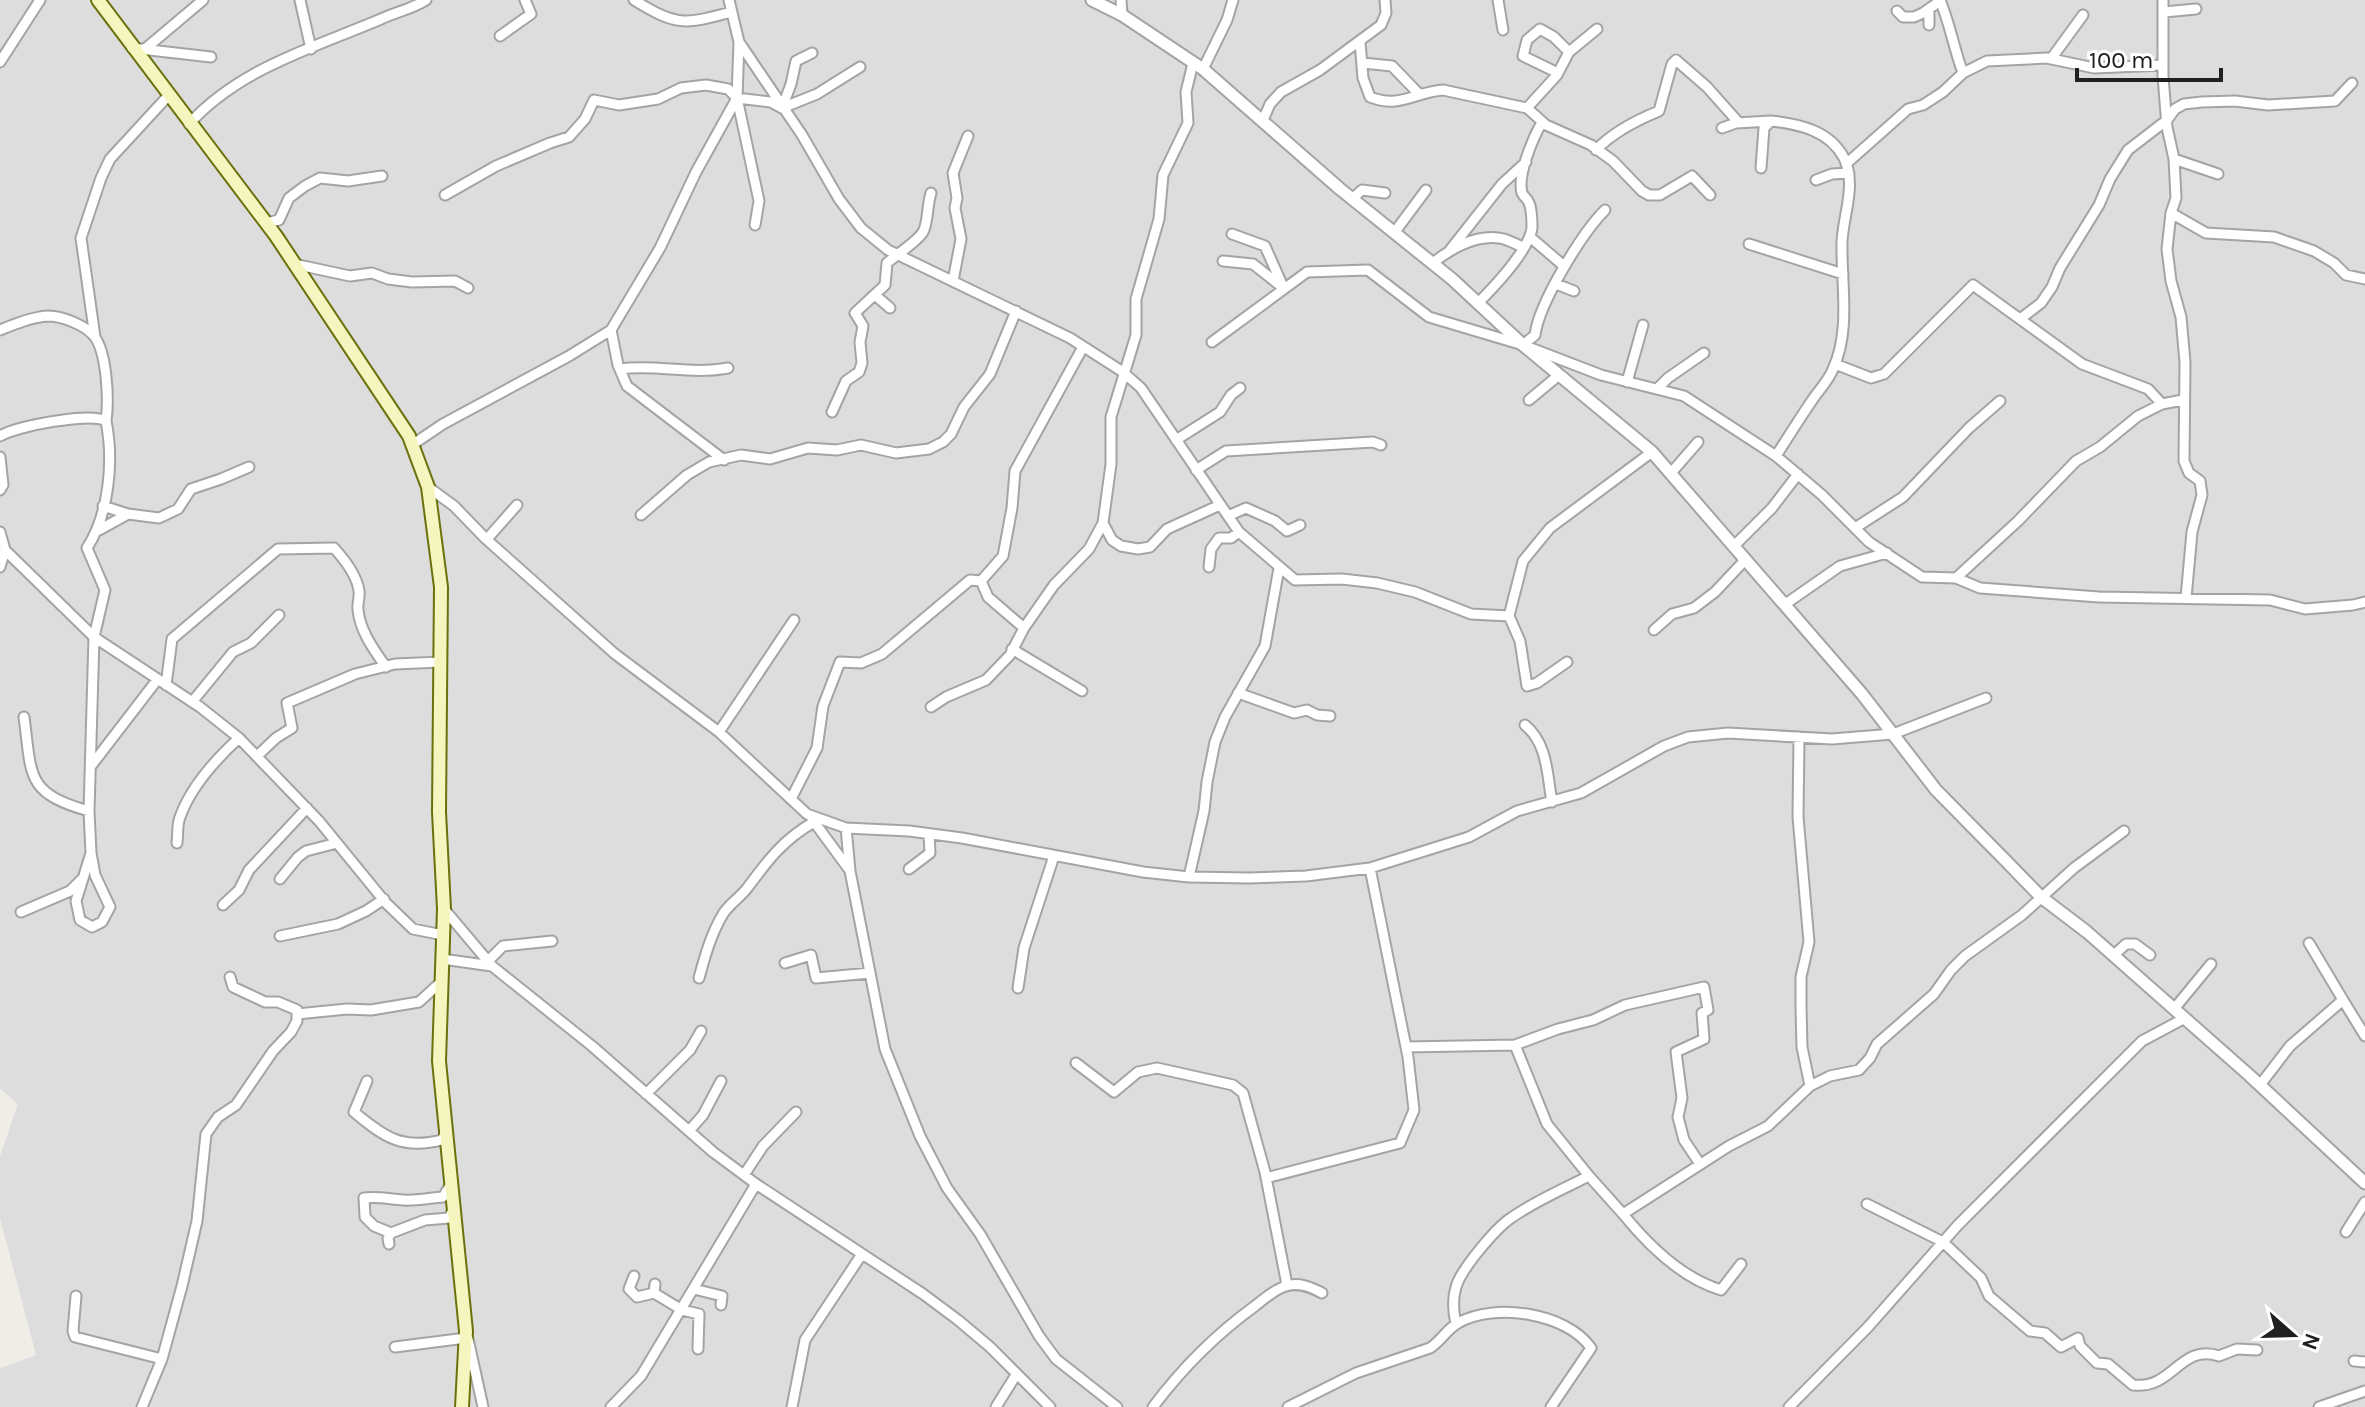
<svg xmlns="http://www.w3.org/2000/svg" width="2365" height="1407" font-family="Karla,sans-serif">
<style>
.residential{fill:#dedddd}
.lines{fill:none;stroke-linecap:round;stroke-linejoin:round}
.minor-casing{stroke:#a4a4a4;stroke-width:13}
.tertiary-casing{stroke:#a4a4a4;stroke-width:15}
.secondary-casing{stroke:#6a710d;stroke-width:16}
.minor{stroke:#fff;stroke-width:9}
.tertiary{stroke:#fff;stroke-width:11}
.secondary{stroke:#f4f5bf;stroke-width:12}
</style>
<rect width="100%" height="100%" fill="#f0ede7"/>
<path class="residential" d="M0 0H2365V1407H0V1368L36 1355 0 1218V1156L18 1104 0 1089Z"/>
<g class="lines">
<defs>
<path id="minor" d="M300 0 311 49
M634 0C676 26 684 25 731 12
M729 0 739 42 802 135 839 199 861 228 888 250 1070 338 1123 372 1141 388 1239 532 1295 580 1342 579 1377 583 1415 592 1471 614 1509 616
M1121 0 1122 15
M1498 0 1503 30
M1940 0C1950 24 1954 49 1963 73
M2163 0V76L2167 127 2174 159 2176 198 2171 213 2167 249 2171 281 2181 317 2185 362 2184 461 2189 473 2200 481 2202 495 2192 532 2186 598
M1897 11 1903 17H1914L1923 13 1940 1
M2164 12 2196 9
M1929 25V9
M500 36 531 14 525 0
M739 42 737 98 759 201 755 225
M1360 42 1363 78 1370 97C1401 109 1414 92 1443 90L1527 108 1557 75 1569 52 1597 29
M132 48 211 57
M145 49 203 0
M2051 59 2083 15
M0 62 40 0
M1363 63 1392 66 1420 95
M1203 69 1227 20 1233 0
M1558 73 1523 56 1527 40 1540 29 1554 37 1569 52
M782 108 791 84 796 61 812 53
M1527 108 1546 125 1591 145 1613 161 1642 191 1649 195H1660L1692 176 1710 195
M1263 120 1270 104 1281 92 1320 70 1381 25 1386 13 1385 0
M189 124C240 68 313 48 381 19 396 12 412 9 426 0
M1722 128 1736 123 1771 121
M1596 150C1613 132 1637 120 1659 111L1672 64 1676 60 1707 87 1739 123
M2174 159 2218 174
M1846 164 1908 109 1923 105 1943 92 1963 73 1987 61 2047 58 2094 68 2163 65
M1761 168 1764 128 1771 121C1800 124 1830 131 1844 158 1857 185 1843 215 1842 242 1841 284 1851 330 1833 369 1829 380 1819 390 1813 399 1800 418 1788 437 1776 456
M1816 180 1832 174 1849 173
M445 195 496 166 550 143 569 137 585 119 594 100 619 105 658 99 681 88 706 85 728 89 737 98 771 102 782 108 817 94 860 67
M1352 199 1362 190 1385 193
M2171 213 2206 233 2274 237 2314 251 2334 263 2346 275 2365 279
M266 223 279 220 289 198 305 186 320 178 348 181 382 176
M1394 233 1426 190
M1232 234 1265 246 1284 289
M1530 237 1564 266
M1749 244 1843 274
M1450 250 1502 184 1526 162
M1223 261 1253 264 1282 287
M1433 263C1450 249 1475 235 1498 238 1506 238 1515 244 1523 247
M294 264 350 276 372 273 388 279 412 282 455 281 468 288
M953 281 961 239 955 208 957 198 953 173 968 136
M1556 284 1574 291
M875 295 890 308
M1478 303C1494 287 1529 250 1532 228 1532 221 1532 209 1529 203 1528 199 1524 197 1522 193 1517 175 1533 138 1542 122
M2020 319 2041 303 2052 287 2060 268 2099 205 2110 179 2128 150 2167 120 2175 109 2184 104 2202 102 2235 101 2268 105 2335 101 2352 83
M0 330C15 324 32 317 48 316 62 316 85 325 94 336 107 352 109 400 106 421
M611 330 618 365 627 386 724 460
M95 337 81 238 101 178 110 159 168 96
M1212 342 1307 272 1368 270 1429 317 1523 345 1601 375 1684 396 1776 456 1822 495 1869 542 1922 577 1956 578 1980 588 2099 597 2270 600 2305 609 2353 605 2365 602
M1523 345 1535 335C1539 303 1582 233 1605 210
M1835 364 1871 378 1884 374 1973 285 2082 364 2148 389 2162 404
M620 369C656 364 691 375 728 368
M1627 382 1643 325
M1658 388 1668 378 1704 353
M1529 400 1559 375
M832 412 846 381 859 372 862 363 860 342 863 326 855 313 885 285 887 263C896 255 918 241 923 232 928 224 927 205 931 193
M0 436C17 426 90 412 106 421 114 461 109 514 87 548L105 590 94 637 89 811 91 853 95 875 110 907 102 922 92 927 80 920 76 901 91 853
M1176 440 1220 412 1231 395 1240 388
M412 445 443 424 569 356 611 330 660 248 696 172 737 98
M0 457 3 485 0 490
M1196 470 1226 451 1373 442 1381 445
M1671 473 1698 442
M428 487 454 506 486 539 615 654 719 732 807 814 846 828 909 831 962 838 1143 872 1189 877 1249 878 1306 876 1370 868 1469 837 1517 811 1581 793 1664 746 1688 737 1728 733 1832 739 1893 734 1986 698
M103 506 128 514
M641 515 687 475 709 462 741 455 770 459 808 448 837 450 861 445 896 453 929 449 943 442 951 434 964 407 990 374 1016 311
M1228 516 1246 508 1275 521 1287 531 1300 525
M1103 523 1112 540 1121 546 1138 549 1150 547 1167 529 1220 505
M1855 528 1903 497 1969 428 2000 401
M99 530 128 514 159 518 178 509 191 489 221 479 249 467
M0 532 5 550 0 567
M487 539 517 505
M1734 546 1772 508 1798 474
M5 550 94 637 200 707 239 738 319 821 386 903 413 929 443 935
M1209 567 1211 549 1219 538H1231L1239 532
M1956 578 2018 521 2076 461 2100 447 2138 416 2162 404 2183 400
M981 581 1003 556 1012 508 1015 471 1083 347
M1784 605 1840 566 1887 553
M1654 630 1672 614 1694 608 1715 592 1746 559
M1012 649 1082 691
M1567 662 1537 683 1527 686 1520 641 1509 616 1523 561 1550 528 1652 452
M166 685 172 639 278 549 334 548C344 559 357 575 359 591 360 597 357 604 358 610 360 631 374 650 386 667
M1238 693 1294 713 1307 710 1317 715 1330 716
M192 702 233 652 251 643 279 615
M931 707 946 697 986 680 1010 655 1024 628 1054 585 1089 549 1103 523 1111 464V417L1136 335V299L1159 219 1163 175 1188 123 1186 92 1193 63
M24 717C32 776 25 793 89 811
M1525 725C1548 744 1547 775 1552 802
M719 732 794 620
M1799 737 1798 817 1809 942 1801 977V1007L1802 1047 1810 1086
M257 756 276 738 292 728 287 703 355 674 395 664 441 662
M91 766 157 680
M792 797 817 748 823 706 840 662 861 663 882 654 970 580 981 581 988 597 1024 628
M812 819 848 868
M846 828 850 871 885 1049 920 1136 947 1188 980 1234 1039 1336 1056 1359 1117 1407
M177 843C178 835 177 824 180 817 191 786 215 760 239 738
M909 869 930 853 929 834
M1189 877 1204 811 1207 782 1215 742 1225 717 1265 646 1279 568
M280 879 298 857 306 851 337 843
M223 905 239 890 249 870 307 808
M444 909 492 966 592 1046 713 1152 756 1184 923 1294 958 1320 990 1347 1050 1407
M21 912 70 891 81 880
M280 936 338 924 366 911 384 899
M2309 943 2343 1000
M2114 955 2126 944H2135L2150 955
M442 959 492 966
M488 961 503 946 552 941
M785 963 811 955 816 978 870 973
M699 978C705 956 711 934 723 914 730 903 741 897 748 887 768 860 784 839 814 822
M1018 988 1024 948 1054 856
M2174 1009 2211 964
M297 1014 347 1009 371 1010 419 1002 442 981
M1515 1045 1558 1029 1593 1020 1625 1005 1704 987 1708 1010 1702 1013 1704 1039 1676 1052 1682 1098 1678 1117 1684 1140 1700 1164
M1406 1047 1515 1045 1547 1124 1589 1176
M1076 1063 1114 1092 1138 1072 1157 1068 1233 1085 1243 1093 1265 1172 1287 1285
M367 1081 354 1112C384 1137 402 1150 442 1140L446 1132
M2260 1085 2290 1046 2343 1000 2365 1036
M646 1094 690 1050 701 1031
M689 1131 703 1115 721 1081
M744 1175 763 1146 796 1112
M1266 1178 1400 1143 1414 1110 1408 1057 1370 868
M1867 1204 1943 1242 1981 1278 1989 1296 2030 1331 2045 1333 2061 1347 2078 1338 2080 1346 2097 1363 2108 1364 2133 1385C2173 1390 2180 1343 2219 1356L2237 1349 2257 1350
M1623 1214C1648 1245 1682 1278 1721 1290L1741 1264
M2346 1232 2365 1202
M391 1233 374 1226 365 1217 364 1198C378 1196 389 1199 403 1200 416 1201 429 1198 443 1197L451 1184
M389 1244 388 1238 391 1233 425 1220 449 1218 453 1210
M634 1276 629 1289 637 1297 654 1293
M655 1284 654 1293 682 1310 699 1314 698 1349
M694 1289 722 1296 721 1305
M76 1296 73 1331 75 1337 162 1359
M1456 1324C1453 1311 1452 1300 1456 1287 1461 1269 1496 1228 1511 1218 1535 1201 1563 1189 1589 1176L1623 1214 1729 1146 1768 1126 1810 1086 1830 1076 1859 1070 1870 1058 1877 1044 1934 994 1951 970 1965 956 2022 915 2074 868 2124 831
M468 1339 483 1407
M395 1347 466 1338
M2354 1361 2365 1362
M142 1407 162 1359 182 1286 197 1221 206 1134 218 1117 236 1105 273 1051 291 1032 297 1021V1010L278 1002H265L233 987 230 977
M611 1407 641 1376 756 1184
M792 1407 805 1340 862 1254
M996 1407 1016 1375
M1153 1407C1183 1367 1215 1335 1255 1306 1264 1299 1275 1289 1286 1286 1299 1282 1311 1287 1322 1293
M1288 1407 1356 1373 1430 1348C1441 1341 1447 1329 1458 1323 1495 1302 1567 1313 1591 1348L1551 1407
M1789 1407 1868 1327 1958 1225 2142 1041 2185 1018
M2319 1407 2365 1391"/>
<path id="tertiary" d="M1092 0 1122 15 1203 69 1340 189 1452 279 1523 345 1652 452 1862 694 1936 790 2005 860 2041 897 2087 932 2249 1075 2365 1183"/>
<path id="secondary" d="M98 0 276 236 409 436 428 487 441 587 439 812 444 909 439 1061 466 1331 462 1407"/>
</defs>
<use href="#minor" class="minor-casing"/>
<use href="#tertiary" class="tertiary-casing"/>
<use href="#secondary" class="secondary-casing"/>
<use href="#minor" class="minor"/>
<use href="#tertiary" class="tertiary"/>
<use href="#secondary" class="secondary"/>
</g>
<g transform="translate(2293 1335) rotate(110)" stroke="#ffffff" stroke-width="6" paint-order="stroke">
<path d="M0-6L14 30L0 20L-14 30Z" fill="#202020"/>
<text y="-12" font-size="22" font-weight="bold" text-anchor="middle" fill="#202020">N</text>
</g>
<path d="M2077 68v12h144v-12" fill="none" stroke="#202020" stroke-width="4"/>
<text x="2089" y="68" font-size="24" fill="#202020" stroke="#ffffff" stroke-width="6" paint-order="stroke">100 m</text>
</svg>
